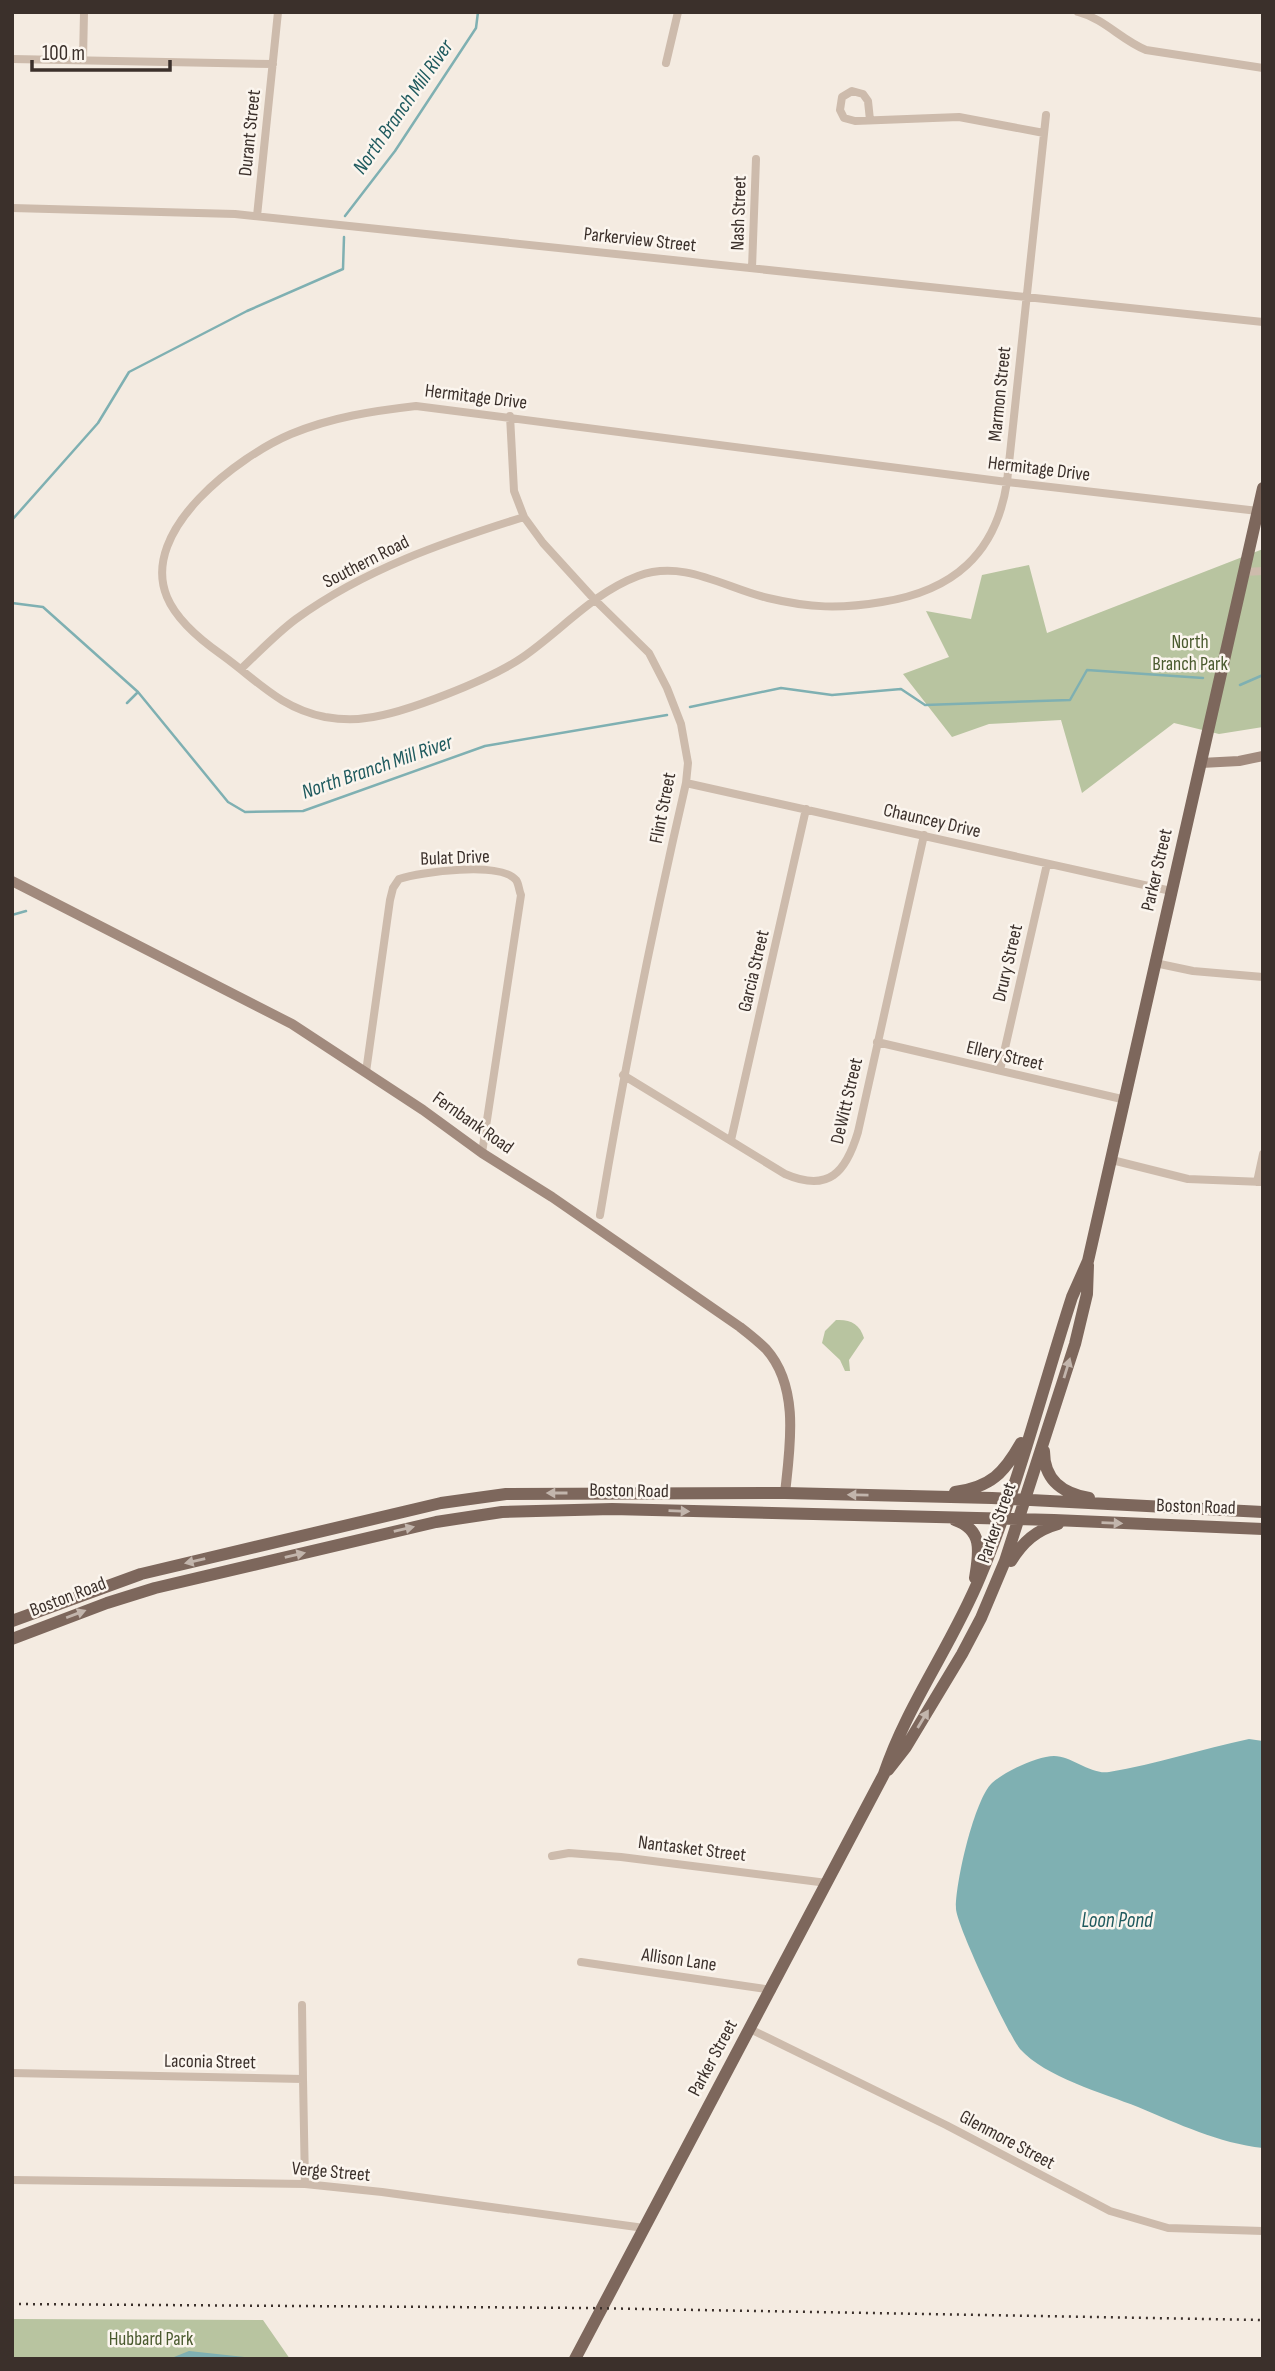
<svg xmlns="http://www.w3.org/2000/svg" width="1275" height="2371" font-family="'Sofia Sans Condensed',sans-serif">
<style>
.green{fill:#b8c4a0}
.water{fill:#7fb0b2}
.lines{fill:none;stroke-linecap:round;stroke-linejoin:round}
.stream{stroke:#7fb0b2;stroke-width:2.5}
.street{stroke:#cdbbac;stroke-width:8}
.secondary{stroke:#a18a7d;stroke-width:10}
.primary{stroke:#7d675c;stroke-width:12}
.rail{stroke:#3b302b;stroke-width:2.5;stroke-dasharray:2 5;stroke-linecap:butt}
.oneway{fill:#c2b5ac}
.labels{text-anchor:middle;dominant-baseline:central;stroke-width:5;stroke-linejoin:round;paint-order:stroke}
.street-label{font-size:19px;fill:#3b302b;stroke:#fbf5ee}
.park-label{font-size:19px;fill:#4a5a2e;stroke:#fbf5ee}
.water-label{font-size:21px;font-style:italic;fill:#1f5a5e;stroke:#fbf5ee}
</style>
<rect width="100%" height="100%" fill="#f4ebe1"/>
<path class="green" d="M1263 549V727L1219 734 1174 723 1082 793 1061 720 989 724 952 737 903 674 949 657 926 611 971 619 982 575 1029 565 1047 633Z
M836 1320C850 1319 860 1324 864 1338L849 1360 850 1371H845L840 1360 822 1343 825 1331Z
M12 2319 263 2320 290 2359H12Z"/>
<path class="water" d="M1249 1739 1263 1741V2148C1218 2143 1179 2124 1138 2107 1103 2093 1045 2077 1020 2049 1008 2034 957 1926 956 1909 955 1885 974 1800 992 1783 1004 1772 1037 1756 1054 1756 1072 1756 1091 1775 1109 1772 1156 1764 1202 1749 1249 1739Z
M189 2351 262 2359H169Z"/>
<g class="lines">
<path class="stream" d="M345 216 395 151 476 28 478 12
M12 520 98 423 129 372 247 311 343 269 344 237
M12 603 43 607 138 692 228 802 245 812 303 811 485 746 667 715
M1240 685 1263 675
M127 703 137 693
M690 707 781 688 832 695 901 689 925 705 1070 700 1087 670 1203 678
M12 915 26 911"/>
<path class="street" d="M1078 12C1105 19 1121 40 1146 50L1263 68
M12 59 273 64
M83 60 84 12
M666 63 678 12
M1046 115 1007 482C996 554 953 591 882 602 840 609 810 608 768 598 725 588 684 559 638 576 593 593 562 630 523 657 491 679 404 714 366 718 354 720 337 719 325 717 280 708 258 681 222 655 202 641 177 621 167 597 139 530 239 456 291 434 332 417 373 411 416 406L1007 482 1258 511
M870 120 868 101 863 94 852 91 842 97 840 110 844 118 855 121 959 117 1044 133
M12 208 235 214 1263 322
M257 216 278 12
M752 268 756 159
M510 416 514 491 524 517 543 543 594 599 649 653 667 688 681 724 688 763 686 783C653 926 624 1070 600 1215
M1245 572 1263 571
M241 669C259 652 277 633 296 619 365 569 444 542 524 517
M686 783 1171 891
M1155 963 1193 971 1263 977
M877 1042 1126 1100
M1000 1070 1047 864
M366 1072 390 900 393 888 399 879C421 872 500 861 516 880 519 884 519 891 521 895L482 1153
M623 1075 785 1174C829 1193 846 1172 858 1132L924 835
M731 1140 806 809
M1112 1160 1188 1179 1263 1182
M1257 1182 1263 1154
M552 1856 569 1853 621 1857 827 1883
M581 1962 772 1990
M302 2005 303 2079
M750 2029 946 2125 1110 2211 1168 2228 1263 2231
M12 2073 303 2079 305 2184
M12 2180 305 2184 382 2192 644 2228"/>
<path class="secondary" d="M1201 763 1239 761 1263 756
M12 881 292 1024 423 1110 482 1153 552 1197 740 1327C749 1334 758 1341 766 1349 800 1387 790 1447 785 1493"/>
<path class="primary" d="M1044 1451C1044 1480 1062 1493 1089 1498
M955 1492C991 1487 1004 1473 1021 1443
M955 1520C984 1530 979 1553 975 1578
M1011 1561C1023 1542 1036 1530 1058 1524
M12 1621 141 1574 441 1503 506 1494 785 1493 992 1498 1263 1512
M12 1639 107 1603 155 1588 436 1522 502 1512 612 1509 1054 1520 1263 1529
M888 1770 906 1747 962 1654 981 1618 1005 1561 1075 1344 1087 1294 1088 1265
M575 2359 884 1774C907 1705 952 1645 980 1577 1018 1487 1042 1390 1072 1297L1088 1261 1263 488"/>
<path class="rail" d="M12 2304 587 2308 1263 2320"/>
</g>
<defs><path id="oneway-solid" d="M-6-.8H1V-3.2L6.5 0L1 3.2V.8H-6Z" transform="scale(1.75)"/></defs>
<g class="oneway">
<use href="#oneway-solid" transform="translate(1067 1368) rotate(-73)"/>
<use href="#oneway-solid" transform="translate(557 1493) rotate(-180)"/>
<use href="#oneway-solid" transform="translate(858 1495) rotate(-179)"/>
<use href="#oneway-solid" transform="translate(679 1511) rotate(2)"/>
<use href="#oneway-solid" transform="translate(1112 1523) rotate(2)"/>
<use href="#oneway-solid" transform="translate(404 1529) rotate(-13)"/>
<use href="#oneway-solid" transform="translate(295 1555) rotate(-13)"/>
<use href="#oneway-solid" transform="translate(195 1561) rotate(167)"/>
<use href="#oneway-solid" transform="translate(76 1614) rotate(-21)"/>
<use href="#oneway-solid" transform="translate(923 1719) rotate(-59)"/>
</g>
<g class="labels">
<g class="street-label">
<text transform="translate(250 133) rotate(-84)">Durant Street</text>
<text transform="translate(739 213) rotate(-88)">Nash Street</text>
<text transform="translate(640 240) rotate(6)">Parkerview Street</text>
<text transform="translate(1000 394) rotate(-84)">Marmon Street</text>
<text transform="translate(476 397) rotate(7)">Hermitage Drive</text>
<text transform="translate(1039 469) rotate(7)">Hermitage Drive</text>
<text transform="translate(366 562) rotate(-27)">Southern Road</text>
<text transform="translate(663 808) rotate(-79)">Flint Street</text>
<text transform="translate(932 821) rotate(13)">Chauncey Drive</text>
<text transform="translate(455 858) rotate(-2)">Bulat Drive</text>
<text transform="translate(1157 870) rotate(-77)">Parker Street</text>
<text transform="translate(1008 963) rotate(-77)">Drury Street</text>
<text transform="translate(754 971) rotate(-77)">Garcia Street</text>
<text transform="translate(1005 1056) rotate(13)">Ellery Street</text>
<text transform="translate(847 1101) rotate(-77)">DeWitt Street</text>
<text transform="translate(473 1123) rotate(35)">Fernbank Road</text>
<text transform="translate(629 1491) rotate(1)">Boston Road</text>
<text transform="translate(1196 1507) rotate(2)">Boston Road</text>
<text transform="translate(997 1523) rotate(-71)">Parker Street</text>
<text transform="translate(68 1597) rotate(-21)">Boston Road</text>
<text transform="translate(692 1849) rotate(7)">Nantasket Street</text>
<text transform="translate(679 1960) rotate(8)">Allison Lane</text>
<text transform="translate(713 2058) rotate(-62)">Parker Street</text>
<text transform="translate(210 2062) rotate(1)">Laconia Street</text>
<text transform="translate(1007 2140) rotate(28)">Glenmore Street</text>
<text transform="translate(331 2172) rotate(5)">Verge Street</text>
</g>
<g class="park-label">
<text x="1190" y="642">North<tspan x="1190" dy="22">Branch Park</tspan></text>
<text x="151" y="2339">Hubbard Park</text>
</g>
<g class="water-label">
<text transform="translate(403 107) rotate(-55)">North Branch Mill River</text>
<text transform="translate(377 767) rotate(-19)">North Branch Mill River</text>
<text x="1117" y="1920">Loon Pond</text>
</g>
</g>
<rect width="1275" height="2371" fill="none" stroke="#3b302b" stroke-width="28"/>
<path d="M32 60v10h138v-10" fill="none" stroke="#3b302b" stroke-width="3.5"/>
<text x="42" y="60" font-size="21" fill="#3b302b" stroke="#fbf5ee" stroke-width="5" paint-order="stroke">100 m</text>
</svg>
